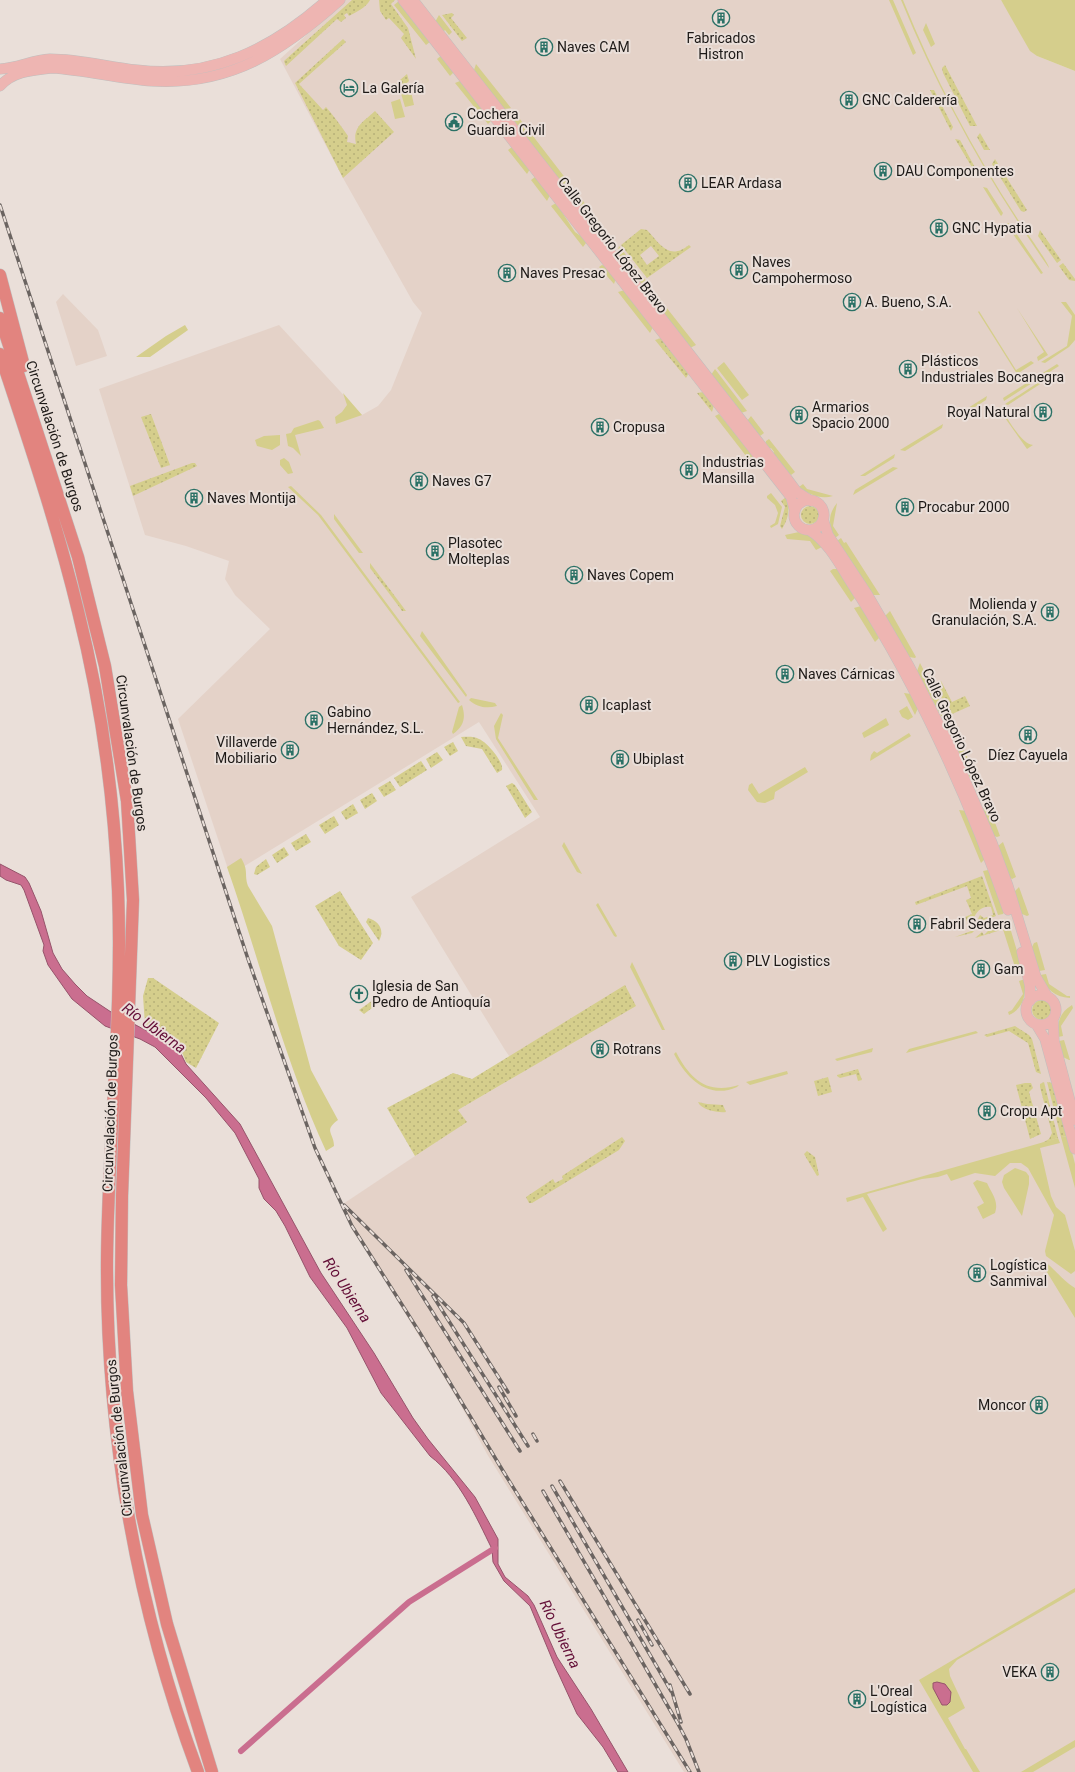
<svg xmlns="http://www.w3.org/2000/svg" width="1075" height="1772" font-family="Roboto,sans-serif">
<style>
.built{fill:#e4d2c8}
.green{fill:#d5ce8c}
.garden{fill:url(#garden-dots);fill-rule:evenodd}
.water{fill:#ca6e8f;stroke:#96546b}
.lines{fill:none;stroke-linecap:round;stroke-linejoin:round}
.canal{stroke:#ca6e8f;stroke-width:6}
.major-casing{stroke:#c0bfbe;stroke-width:11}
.highway-casing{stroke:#c0bfbe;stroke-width:13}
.major{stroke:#eeb5b2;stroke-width:10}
.highway{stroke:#e2847f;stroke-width:12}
.rail-casing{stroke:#6b6461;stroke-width:3.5}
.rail{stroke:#eadfd9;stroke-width:2;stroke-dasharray:6;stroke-linecap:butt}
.labels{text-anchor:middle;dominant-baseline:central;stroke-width:4;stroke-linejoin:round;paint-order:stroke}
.poi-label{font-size:14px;fill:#1d1917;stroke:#eadfd9;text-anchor:start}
.street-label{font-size:14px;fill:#1d1917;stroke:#eadfd9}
.water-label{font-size:15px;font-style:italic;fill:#630e37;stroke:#eadfd9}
</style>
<defs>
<pattern id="garden-dots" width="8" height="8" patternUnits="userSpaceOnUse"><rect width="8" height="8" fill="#d5ce8c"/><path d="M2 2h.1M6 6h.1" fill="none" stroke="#b6b078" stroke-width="1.8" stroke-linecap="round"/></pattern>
</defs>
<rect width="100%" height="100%" fill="#eadfd9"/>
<path class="built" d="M345 0H1001L1037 56 1075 71V1772H684L487 1454 459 1402 340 1206 466 1122 458 1110 521 1073 505 1050 411 897 540 817 479 722 230 875 178 719 270 629 235 595 225 579 229 561 186 546 145 535 99 389 279 325 362 415 378 406 391 390 422 313 413 302 343 178 280 59Z
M63 294 98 330 107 356 76 366 56 302Z"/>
<path class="green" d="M889 0H893L916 53 913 55Z
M901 0H903C934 77 973 151 1019 221 1024 229 1049 263 1049 268 990 184 940 95 901 0Z
M1001 0H1075V71L1037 56 1030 51Z
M399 1 431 41 426 45 394 5Z
M439 15 452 32 449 35 445 30 443 32 435 22Z
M926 23 935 44 931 47 923 30Z
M442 55 454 72 450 76 437 59Z
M476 64 511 108 504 109 474 70Z
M460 81 491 121 488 124 455 83Z
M410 87 414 105 405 107 400 90Z
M400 99 405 117 395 119 391 102Z
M516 114 610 236 604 237 514 121Z
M512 147 530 169 527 174 508 150Z
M535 177H537L550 195 547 201 531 180Z
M983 187 987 188 1003 213 1002 215 1001 216Z
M556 203 575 232 585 239 586 243 583 247 551 206Z
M1008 223 1010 224 1043 273 1041 274 1006 224Z
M619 246 647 282 640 284 617 254Z
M602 265 605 266 616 278 614 284 599 267Z
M651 288 696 345 690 348 648 293Z
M625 290 653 327 650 333 618 292Z
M1061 302H1066L1075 315V340L1069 347 1045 363 1041 362 1067 346 1072 316Z
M1017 308 1048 355 1038 361 1037 357 1044 352Z
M979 311 1016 370 1031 361 1034 363 1017 374 978 312Z
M185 325 188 330 150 357H136L166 336Z
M724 362 749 395 742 400 717 368Z
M1057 364 1059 366 1004 401 1003 398Z
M715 369 747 411 741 413 711 375Z
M1053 373 1054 375 1008 405 1005 404Z
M343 393 362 415 336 424 335 417 342 412 347 405Z
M987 396 986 400 956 419 952 418Z
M1000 407C1007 417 1021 444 1033 445L1027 449 998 408Z
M719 414 753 455 750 461 715 416Z
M751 416 764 433 760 436 747 421Z
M318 420 320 421 324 428 295 435 301 456 293 448 288 446 286 434 291 433 294 428Z
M943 424 942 428 905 451 900 450Z
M280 435V445L272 450 257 446 255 440 264 436Z
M769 439 795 472 791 475 772 454 774 452 771 448 769 449 765 445 766 441Z
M895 454 894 458 865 476H860Z
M284 458 289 462 293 473 288 474 280 465V460Z
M893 467 898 468 853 495 855 490Z
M803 484 807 489 833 496C820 500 809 494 799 487Z
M291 486 321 515 460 702 458 703 318 515 288 487Z
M771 493 782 507 778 524 771 528 770 526 775 523 778 513 775 505 767 498V496Z
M837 503 833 526 839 535 835 538C828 525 828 514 837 503Z
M334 514 363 553H359L334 519Z
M799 532 810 535 822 547 816 550 810 541 787 539 785 535Z
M841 538 844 543 846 542 880 595H873L837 541Z
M833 569H837L855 598 851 602 830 571Z
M861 606 879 638 875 642 854 608Z
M890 611 916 657 915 658 909 657 907 653 885 616Z
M422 631 467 695 466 697 420 636Z
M920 663 948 717 941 716 917 671Z
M904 693 911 694 918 708 915 715Z
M471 698 495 703 497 706C486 709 477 707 469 700Z
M462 705C466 718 464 726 453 734L452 732 459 707Z
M907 706 913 717 908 720 902 717 899 711Z
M501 713 503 715 498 738 538 800H534L496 739 494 726Z
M886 718 889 725 864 738 862 733Z
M951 722 977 778H969L947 729V725Z
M909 733 911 736 870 761 871 755 874 751 877 753Z
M805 767 808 772 775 792 774 799 765 803 757 802 748 790 749 785 752 783 759 794Z
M988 804 1000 836 997 837 994 836 983 811 984 806Z
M959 810 967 811 985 859 981 863Z
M564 842 582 874 577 872 562 846Z
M1003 842 1016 877 1012 879 1009 877 998 846Z
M241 858C249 871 244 874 248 886L272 926 311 1070 338 1120C323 1131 334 1133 334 1146L326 1151C284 1060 260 961 227 867Z
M988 870 1005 911 1003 914 998 915 983 871Z
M1019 887 1029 915 1027 916 1022 914 1014 892Z
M598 903 617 936 616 937 614 936 596 905Z
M1005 919 1008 921 1020 961V965L1015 967 1000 920Z
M1037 942 1045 970 1039 971 1032 947 1034 943Z
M632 962 665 1030H662L630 967Z
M1046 974 1049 984 1067 996H1070V998C1054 997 1047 989 1040 975Z
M1025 979C1026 995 1024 1008 1009 1015L1008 1012 1012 1010 1023 994 1019 981Z
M1072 1005 1073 1008 1061 1026 1063 1036 1058 1037C1057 1023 1059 1013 1072 1005Z
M976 1031 978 1033 906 1053 909 1049Z
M1064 1040 1070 1060H1069L1063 1057 1059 1041Z
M873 1048 872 1052 837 1061 835 1059Z
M676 1052C690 1079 707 1095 739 1085L737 1087C708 1100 686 1078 674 1054Z
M787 1071 788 1074 750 1085 746 1082Z
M1068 1136 1075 1164V1188L1061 1137Z
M1058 1138 1060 1143 1040 1148 1051 1196 1056 1207 1065 1215 1075 1251V1271L1071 1274 1046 1256 1045 1251 1054 1215 1028 1168 1021 1163H1010L995 1176 975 1173 951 1181 947 1174 938 1177 922 1179 867 1194 887 1229 883 1232 863 1197 847 1202 846 1198Z
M1015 1168 1026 1172 1029 1176V1184L1022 1216 1004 1188 1002 1182 1004 1175Z
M977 1180 987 1183C992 1194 999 1201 995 1213L983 1219 977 1207 984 1203 973 1183Z
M1045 1262C1056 1270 1063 1281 1075 1288V1318L1042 1264Z
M1075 1588V1592L957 1660 949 1669 950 1676 965 1708 948 1718 965 1749H966L980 1772H973L919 1680Z
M1075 1740V1747L1033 1772H1021Z"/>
<path class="garden" d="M352 0H370C366 8 356 12 349 16L347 13 344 15 346 18 341 22 337 19 286 66 285 64 284 61Z
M379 0H395L391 4 408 28 416 59 401 38 404 34 389 18 386 20 380 11Z
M452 13 454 15 451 18 467 38 462 41 442 15Z
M343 39 346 42 299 84 323 110 326 107C334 116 341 126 348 136L347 142 356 144C352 126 365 121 375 111L394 132 343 178 295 83Z
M945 65 977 126H970L943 73 942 68Z
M407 74 409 81 398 91 393 86Z
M930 90H934L953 127 951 131Z
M980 133 990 150H984L977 137Z
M955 139 960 140 977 171 976 174Z
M995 159 1027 210 1024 212 1021 211 992 164Z
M641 229 647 230C660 244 669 261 689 245L691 247 647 278 621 245ZM651 246 659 256 647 265 640 255Z
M1040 230 1061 260 1057 263 1038 236Z
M1063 263 1075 279V281L1069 280 1059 266Z
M661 338 689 373 686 378 655 340Z
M704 392 714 405 712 412 697 393Z
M151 414 170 465 161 468 141 417Z
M192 463H195L197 466 133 496 130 486Z
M786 497C791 509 788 519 782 529L780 526 785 507 781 501Z
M801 515a9 9 0 1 1 18 0a9 9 0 1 1-18 0Z
M370 563 406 611H402L400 608 370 568Z
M941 681 952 702 965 696 970 706 950 715 935 685Z
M461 737C467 737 473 736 479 739 487 742 504 762 502 770L497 773 482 749 466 746Z
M453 742 458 751 450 756 444 747Z
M437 752 443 760 431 768 426 759Z
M421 761 427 770 400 787 394 778Z
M390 781 396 790 384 797 378 788Z
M512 783 515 785 532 812 525 818 506 786Z
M372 793 377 801 365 809 360 800Z
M353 804 358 813 346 820 341 812Z
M334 816 339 825 325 834 319 825Z
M306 834 311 842 296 851 291 843Z
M284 847 289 855 277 863 272 855Z
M266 859 270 867 257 875 254 874 256 867Z
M982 876 996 916 980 922 978 919 980 915 984 918 993 915 991 907C983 905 975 912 974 919L977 928 972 933 955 937 971 931 965 917 972 914 966 900 971 898 967 886 916 905 915 902Z
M340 891 373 943 361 960 339 946 315 906Z
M368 918C379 921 385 930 379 941L366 922Z
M998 921 1001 930 975 938 982 932 984 935 988 931V925Z
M148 978H153L219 1023 196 1068 186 1062 182 1052 145 1025 143 996Z
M625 985 636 1006 458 1110 467 1122 415 1156 387 1108 453 1073 472 1079Z
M373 1000 377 1002 376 1005 364 1014 359 1010Z
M1032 1010a10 10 0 1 1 20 0a10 10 0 1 1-20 0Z
M1015 1026 1029 1035 1032 1039 1041 1074 1036 1072 1028 1043 1009 1031 987 1037 984 1035Z
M858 1069 862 1080 858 1081 856 1074 840 1078 837 1076V1075Z
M828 1077 832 1092 818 1096 814 1081Z
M1044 1082 1058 1138 1042 1143 1049 1139 1052 1133 1040 1087V1084Z
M1047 1082 1052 1083 1068 1136 1061 1137Z
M1025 1083H1031L1033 1088 1029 1092 1041 1134 1030 1139 1016 1085Z
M698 1102 707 1104 723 1105 726 1112C718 1113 701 1110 698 1102Z
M622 1137 625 1141 619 1150 532 1203H529L526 1197 553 1179 555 1183 563 1179 562 1176Z
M807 1151 815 1157 819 1175 817 1176 804 1154Z"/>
<path class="water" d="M0 864 25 877 29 883 41 911 53 953 62 969 75 984 87 996 111 1012 151 1033 180 1052 186 1064 240 1124 321 1273 374 1353 413 1418 428 1439 475 1497 498 1539V1564L505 1577 528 1596 534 1605 557 1657 591 1709 628 1772H618L603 1747 577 1714 555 1666 530 1606 504 1581 493 1562 492 1549C476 1517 460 1479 430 1456L381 1393 347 1328 310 1277 285 1226 276 1211 264 1199 259 1188V1179L235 1133 206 1098 155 1047 140 1039 105 1026 72 999 48 965 43 951 44 945 24 890 21 885 6 880 0 876Z
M937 1682 945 1684 951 1692 950 1702 947 1705H942L933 1688V1683Z"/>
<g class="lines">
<path class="canal" d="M241 1751 409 1602 495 1548"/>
<defs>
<path id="major" d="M403 0 780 483 791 497 795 511
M413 0 788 480 797 492 811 501
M0 69C17 68 33 60 50 59 80 59 108 67 137 70 212 79 272 49 327 0
M0 86C13 71 34 70 52 68 86 70 119 79 152 81 231 86 284 50 340 0
M794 515a15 15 0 1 1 30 0a15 15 0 1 1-30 0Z
M823 519 828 535 867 594 909 666 953 752 992 843 1008 886 1036 977 1047 996
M809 530C829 542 841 567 854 587 919 688 968 796 1008 910
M1022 952 1030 986V1001
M1026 1010a15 15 0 1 1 30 0a15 15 0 1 1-30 0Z
M1053 1019 1054 1041 1075 1120
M1036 1024 1045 1039 1075 1149"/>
<path id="highway" d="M0 275 24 366
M0 318 78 557 105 666 127 801 133 900 122 1196 121 1285 127 1391 142 1515 167 1624 212 1772
M0 354C28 439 57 524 78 611 101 702 114 796 118 890 123 1014 108 1137 107 1260 106 1434 137 1609 198 1772"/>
</defs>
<use href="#major" class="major-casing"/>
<use href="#highway" class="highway-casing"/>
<use href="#major" class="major"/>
<use href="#highway" class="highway"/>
<defs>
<path id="rail" d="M0 205 248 959 315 1148 352 1226 420 1333 503 1471 690 1772
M344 1205 464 1323 508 1392
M406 1270 520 1451
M433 1296 528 1446
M499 1387 516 1416
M533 1434 537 1441
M560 1481 690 1694
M552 1486 671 1691
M543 1491 677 1722 686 1739 699 1772
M638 1620 652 1645
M670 1685 681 1722"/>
</defs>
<use href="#rail" class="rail-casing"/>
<use href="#rail" class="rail"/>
</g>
<defs>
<symbol id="building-ring" viewBox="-11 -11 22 22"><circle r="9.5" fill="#eadfd9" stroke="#2b7166" stroke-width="1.5"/><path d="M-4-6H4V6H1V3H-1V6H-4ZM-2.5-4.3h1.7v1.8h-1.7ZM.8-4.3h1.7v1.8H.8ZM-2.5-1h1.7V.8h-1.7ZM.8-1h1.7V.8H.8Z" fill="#2b7166"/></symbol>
<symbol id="hotel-ring" viewBox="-11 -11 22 22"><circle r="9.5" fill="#eadfd9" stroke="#2b7166" stroke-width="1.5"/><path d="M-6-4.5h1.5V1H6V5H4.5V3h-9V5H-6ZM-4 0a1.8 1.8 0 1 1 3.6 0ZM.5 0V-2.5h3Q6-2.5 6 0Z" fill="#2b7166"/></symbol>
<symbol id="civic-ring" viewBox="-11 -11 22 22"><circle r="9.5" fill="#eadfd9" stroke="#2b7166" stroke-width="1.5"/><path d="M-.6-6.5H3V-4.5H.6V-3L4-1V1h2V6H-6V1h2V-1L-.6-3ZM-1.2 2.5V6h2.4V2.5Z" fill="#2b7166"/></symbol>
<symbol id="church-ring" viewBox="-11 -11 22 22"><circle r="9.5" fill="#eadfd9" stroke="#2b7166" stroke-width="1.5"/><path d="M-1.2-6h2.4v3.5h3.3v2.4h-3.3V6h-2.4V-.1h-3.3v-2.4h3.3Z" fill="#2b7166"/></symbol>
</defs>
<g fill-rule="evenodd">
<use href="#building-ring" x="711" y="8" width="20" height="20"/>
<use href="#building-ring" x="534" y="37" width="20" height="20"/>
<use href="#hotel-ring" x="339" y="78" width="20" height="20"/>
<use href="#building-ring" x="839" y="90" width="20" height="20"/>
<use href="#civic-ring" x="444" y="112" width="20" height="20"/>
<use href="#building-ring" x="873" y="161" width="20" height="20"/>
<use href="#building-ring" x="678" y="173" width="20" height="20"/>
<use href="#building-ring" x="929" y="218" width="20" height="20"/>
<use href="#building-ring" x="729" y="260" width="20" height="20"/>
<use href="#building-ring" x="497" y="263" width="20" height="20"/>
<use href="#building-ring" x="842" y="292" width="20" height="20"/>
<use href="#building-ring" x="898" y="359" width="20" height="20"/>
<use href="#building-ring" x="1033" y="402" width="20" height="20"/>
<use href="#building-ring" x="789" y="405" width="20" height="20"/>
<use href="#building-ring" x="590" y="417" width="20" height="20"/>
<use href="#building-ring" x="679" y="460" width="20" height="20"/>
<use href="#building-ring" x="409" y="471" width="20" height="20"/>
<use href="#building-ring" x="184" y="488" width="20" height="20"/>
<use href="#building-ring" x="895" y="497" width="20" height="20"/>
<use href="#building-ring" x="425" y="541" width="20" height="20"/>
<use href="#building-ring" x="564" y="565" width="20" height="20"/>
<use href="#building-ring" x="1040" y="602" width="20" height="20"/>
<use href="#building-ring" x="775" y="664" width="20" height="20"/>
<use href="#building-ring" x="579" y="695" width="20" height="20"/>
<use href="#building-ring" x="304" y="710" width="20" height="20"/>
<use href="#building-ring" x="1018" y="725" width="20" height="20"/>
<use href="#building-ring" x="280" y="740" width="20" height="20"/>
<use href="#building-ring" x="610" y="749" width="20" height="20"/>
<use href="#building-ring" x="907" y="914" width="20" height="20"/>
<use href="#building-ring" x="723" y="951" width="20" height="20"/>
<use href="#building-ring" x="971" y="959" width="20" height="20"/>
<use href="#church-ring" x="349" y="984" width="20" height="20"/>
<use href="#building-ring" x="590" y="1039" width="20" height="20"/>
<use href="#building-ring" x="977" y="1101" width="20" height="20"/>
<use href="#building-ring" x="967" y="1263" width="20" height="20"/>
<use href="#building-ring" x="1029" y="1395" width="20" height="20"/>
<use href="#building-ring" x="1040" y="1662" width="20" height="20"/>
<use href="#building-ring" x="847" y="1689" width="20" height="20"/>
</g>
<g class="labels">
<g class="poi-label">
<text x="721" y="38" text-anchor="middle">Fabricados<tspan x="721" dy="16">Histron</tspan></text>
<text x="557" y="47">Naves CAM</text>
<text x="362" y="88">La Galería</text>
<text x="862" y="100">GNC Calderería</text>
<text x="467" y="114">Cochera<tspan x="467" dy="16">Guardia Civil</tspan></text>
<text x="896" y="171">DAU Componentes</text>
<text x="701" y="183">LEAR Ardasa</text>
<text x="952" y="228">GNC Hypatia</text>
<text x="752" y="262">Naves<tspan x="752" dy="16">Campohermoso</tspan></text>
<text x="520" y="273">Naves Presac</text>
<text x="865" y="302">A. Bueno, S.A.</text>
<text x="921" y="361">Plásticos<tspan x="921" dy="16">Industriales Bocanegra</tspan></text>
<text x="812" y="407">Armarios<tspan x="812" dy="16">Spacio 2000</tspan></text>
<text x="1030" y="412" text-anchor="end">Royal Natural</text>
<text x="613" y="427">Cropusa</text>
<text x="702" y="462">Industrias<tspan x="702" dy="16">Mansilla</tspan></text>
<text x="432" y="481">Naves G7</text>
<text x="207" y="498">Naves Montija</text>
<text x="918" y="507">Procabur 2000</text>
<text x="448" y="543">Plasotec<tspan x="448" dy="16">Molteplas</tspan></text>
<text x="587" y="575">Naves Copem</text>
<text x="1037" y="604" text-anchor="end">Molienda y<tspan x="1037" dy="16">Granulación, S.A.</tspan></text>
<text x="798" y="674">Naves Cárnicas</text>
<text x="602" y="705">Icaplast</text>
<text x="327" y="712">Gabino<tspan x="327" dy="16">Hernández, S.L.</tspan></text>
<text x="277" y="742" text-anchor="end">Villaverde<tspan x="277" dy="16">Mobiliario</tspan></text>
<text x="1028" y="755" text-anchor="middle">Díez Cayuela</text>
<text x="633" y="759">Ubiplast</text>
<text x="930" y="924">Fabril Sedera</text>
<text x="746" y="961">PLV Logistics</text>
<text x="994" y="969">Gam</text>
<text x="372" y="986">Iglesia de San<tspan x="372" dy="16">Pedro de Antioquía</tspan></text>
<text x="613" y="1049">Rotrans</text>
<text x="1000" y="1111">Cropu Apt</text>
<text x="990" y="1265">Logística<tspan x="990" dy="16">Sanmival</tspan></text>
<text x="1026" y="1405" text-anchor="end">Moncor</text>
<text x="1037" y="1672" text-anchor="end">VEKA</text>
<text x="870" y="1691">L'Oreal<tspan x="870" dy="16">Logística</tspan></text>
</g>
<g class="street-label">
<text transform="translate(613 245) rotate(52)">Calle Gregorio López Bravo</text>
<text transform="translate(55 436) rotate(72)">Circunvalación de Burgos</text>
<text transform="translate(962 745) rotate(65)">Calle Gregorio López Bravo</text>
<text transform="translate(132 753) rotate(82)">Circunvalación de Burgos</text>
<text transform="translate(110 1113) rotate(-88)">Circunvalación de Burgos</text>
<text transform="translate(119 1438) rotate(-96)">Circunvalación de Burgos</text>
</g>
<g class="water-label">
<text transform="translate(154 1028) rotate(36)">Río Ubierna</text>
<text transform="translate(347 1290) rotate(57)">Río Ubierna</text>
<text transform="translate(560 1634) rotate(64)">Río Ubierna</text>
</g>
</g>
</svg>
